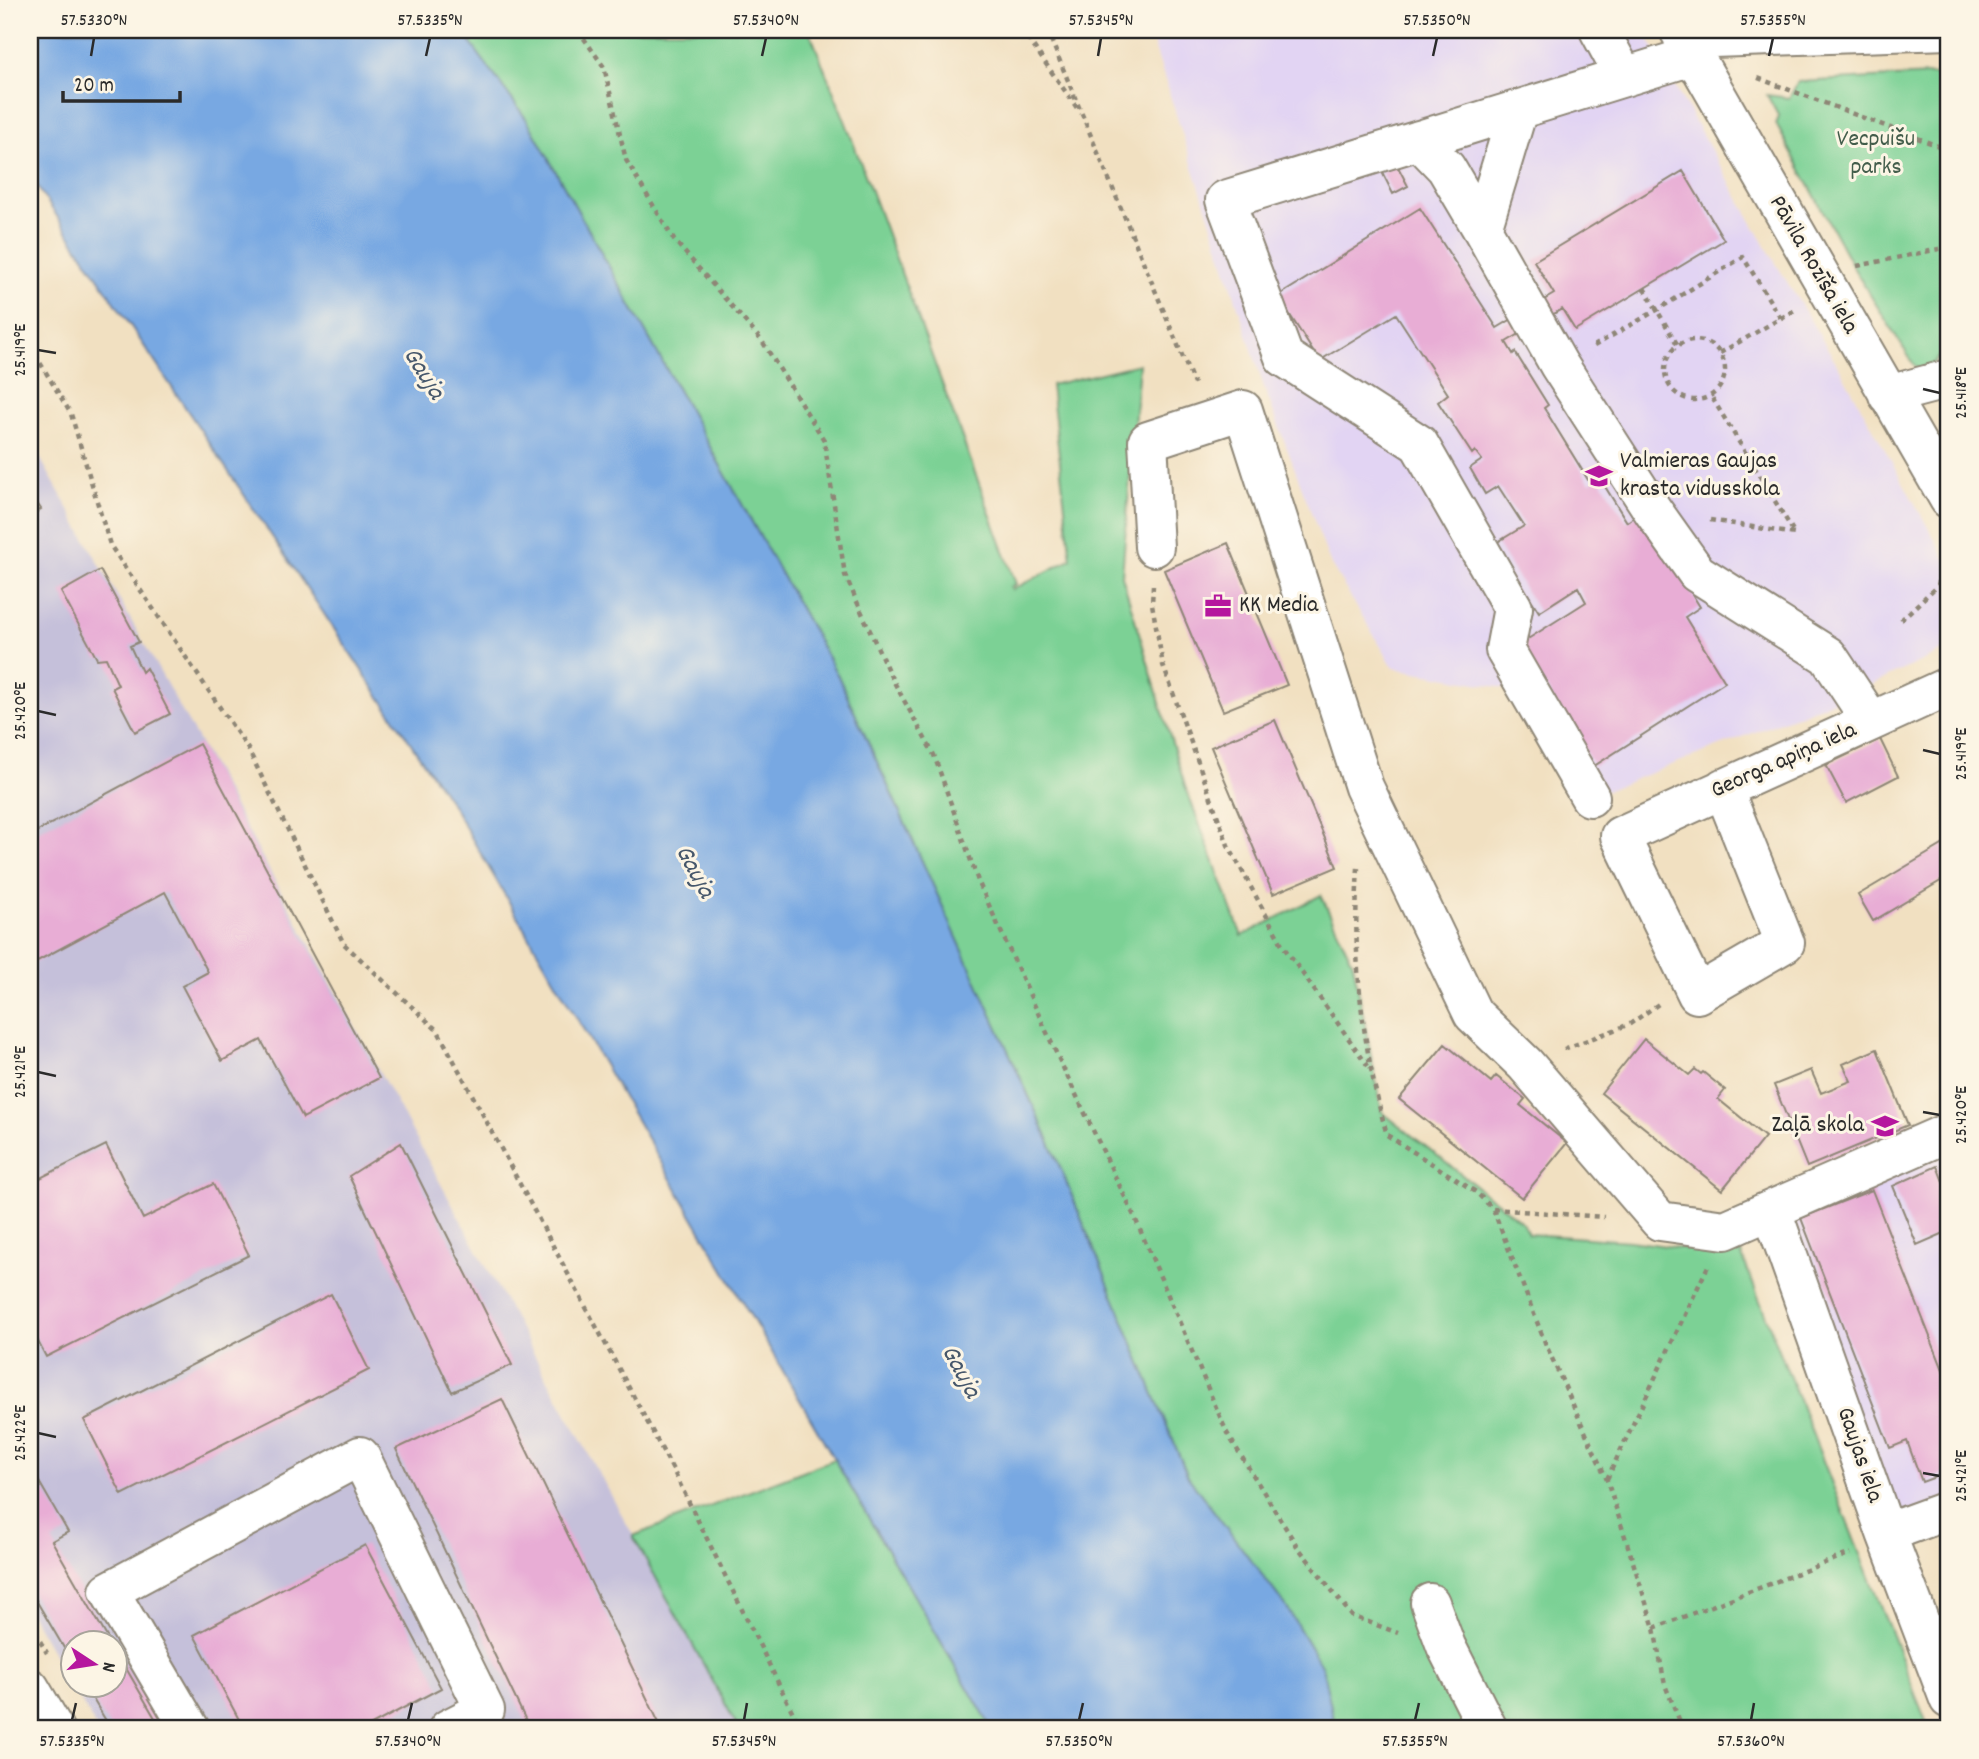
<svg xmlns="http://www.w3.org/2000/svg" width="1979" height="1759" font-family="Dekko,sans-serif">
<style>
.built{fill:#e2d4f3}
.industrial{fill:#c5c0da;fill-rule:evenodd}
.green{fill:#7cd195;stroke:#547e60;stroke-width:2}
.water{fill:#78a8e2;stroke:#526a86;stroke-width:2}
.building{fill:#e8add5}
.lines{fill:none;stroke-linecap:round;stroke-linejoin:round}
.minor-casing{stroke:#8e8676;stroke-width:42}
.major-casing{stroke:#8e8676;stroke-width:42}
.path{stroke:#8e8676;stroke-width:4.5;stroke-dasharray:5 5;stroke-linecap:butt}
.minor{stroke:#fff;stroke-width:38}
.major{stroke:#fff;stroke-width:38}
.ticks{fill:none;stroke:#2b2b2b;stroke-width:2.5}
.labels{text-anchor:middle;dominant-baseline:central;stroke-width:6;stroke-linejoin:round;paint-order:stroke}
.park-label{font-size:24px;fill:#435d4b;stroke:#fcf5e5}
.street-label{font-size:24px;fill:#2b2b2b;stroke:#fcf5e5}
.poi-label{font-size:24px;fill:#2b2b2b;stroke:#fcf5e5;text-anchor:start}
.water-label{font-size:26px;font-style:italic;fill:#46576b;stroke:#fcf5e5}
.neatline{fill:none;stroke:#2b2b2b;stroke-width:2.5}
.ticks-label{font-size:18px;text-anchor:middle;fill:#2b2b2b}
</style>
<rect width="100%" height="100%" fill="#fcf5e5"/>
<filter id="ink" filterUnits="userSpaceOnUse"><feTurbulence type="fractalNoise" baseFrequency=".0143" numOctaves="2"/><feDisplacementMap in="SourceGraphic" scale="14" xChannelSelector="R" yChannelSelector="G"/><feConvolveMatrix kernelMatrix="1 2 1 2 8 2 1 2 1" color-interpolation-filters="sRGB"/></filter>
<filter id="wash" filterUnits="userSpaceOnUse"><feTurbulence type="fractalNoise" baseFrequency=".00686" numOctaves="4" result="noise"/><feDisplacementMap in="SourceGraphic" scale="28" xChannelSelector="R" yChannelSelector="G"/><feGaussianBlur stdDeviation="1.57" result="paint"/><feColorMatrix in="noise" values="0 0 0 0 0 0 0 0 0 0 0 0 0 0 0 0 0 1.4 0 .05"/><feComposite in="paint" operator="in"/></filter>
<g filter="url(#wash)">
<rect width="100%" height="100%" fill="#f1e0c1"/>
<path class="built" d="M1149 30H1643L1772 257 1840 369 1949 565V648L1854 693 1590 797 1520 691 1394 668 1331 565 1264 387Z
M1949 1141V1504L1893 1523 1781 1215Z"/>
<path class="industrial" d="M30 440 197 738 739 1729H97L30 1613ZM74 1644H116V1686H74Z"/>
<path class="green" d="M461 30H809L846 123 1016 584 1010 587 1012 590 1071 559 1051 385 1139 364 1122 576 1185 786 1242 936 1321 895 1353 963 1382 1112 1523 1223 1528 1234 1630 1241 1695 1250 1735 1238 1929 1729H1336L1322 1667 1287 1608 1188 1477 1050 1143 838 676 527 120Z
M1949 74V347L1921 376 1857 274 1776 124 1779 117 1767 95 1789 98 1798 82Z
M834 1459 992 1729H739L633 1536Z"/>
<path class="water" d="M30 30H461L527 120 838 676 1050 1143 1188 1477 1287 1608 1322 1667 1336 1729H992L453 806 30 176Z"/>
<g id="blocks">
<path class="building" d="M1397 165 1408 186 1393 194 1382 172Z
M1683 171 1724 240 1575 330 1562 309 1506 342 1513 354 1515 352 1548 405 1544 408 1590 483 1599 477 1627 522 1642 512 1700 607 1685 617 1725 682 1594 766 1520 644 1586 602 1578 587 1539 612 1496 543 1524 526 1498 486 1485 494 1470 468 1482 460 1475 451 1472 454 1438 402 1448 394 1396 314 1319 361 1278 296 1420 208 1497 328 1554 294 1534 261Z
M30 493 41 509 30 517Z
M1228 543 1287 685 1223 711 1164 570Z
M100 570 139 642 130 646 142 672 146 668 170 714 135 732 112 688 118 685 106 658 97 659 61 592Z
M1275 720 1337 867 1273 894 1211 747Z
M1880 739 1898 776 1846 803 1826 765Z
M199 744 379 1078 303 1118 261 1040 222 1061 182 986 208 972 165 892 30 965V835Z
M1949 841V876L1873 921 1858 895Z
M1644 1039 1689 1075 1695 1069 1701 1074 1703 1072 1725 1090 1718 1099 1765 1137 1722 1190 1601 1093Z
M1445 1044 1491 1082 1496 1076 1525 1099 1520 1105 1567 1143 1522 1198 1399 1099Z
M1877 1049 1908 1125 1807 1167 1774 1085 1811 1070 1821 1093 1851 1081 1843 1064Z
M401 1143 512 1365 452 1392 349 1176Z
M106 1145 143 1219 213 1184 249 1255 46 1357 30 1326V1183Z
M1937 1166 1949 1197V1231L1917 1245 1893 1186Z
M1872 1190 1949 1385V1472L1922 1482 1907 1441 1890 1448 1801 1218Z
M331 1294 369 1370 122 1495 84 1420Z
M502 1399 662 1729H530L396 1449Z
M30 1466 68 1532 52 1541 111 1644H74V1665L30 1590Z
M365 1545 441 1688 364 1729H244L194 1635Z
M116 1651 159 1725 152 1729H111L85 1686H116Z"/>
</g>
</g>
<g filter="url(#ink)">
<use href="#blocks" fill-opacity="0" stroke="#8e8676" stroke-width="2"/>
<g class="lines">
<defs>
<path id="minor" d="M1599 30 1624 76
M1679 30 1949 499
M1683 39 1949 30
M1518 110 1482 229 1559 365 1653 511 1697 573 1828 656 1871 721
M1419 140 1446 168 1482 229
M1888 395 1949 379
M1154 547 1148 441 1243 410 1364 787 1473 1014 1525 1064 1660 1221 1725 1230 1949 1132
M1723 788 1785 943 1697 994 1620 836 1949 686
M1590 797 1505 650 1513 608 1419 444 1284 357 1225 200 1692 56
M1772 1211 1886 1533 1949 1699
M1886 1533 1949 1510
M1430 1603 1446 1646 1488 1729
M190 1729 109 1591 360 1456 485 1710 448 1729"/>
<path id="major" d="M30 1688 54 1729"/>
</defs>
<use href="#minor" class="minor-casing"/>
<use href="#major" class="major-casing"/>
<path class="path" d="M578 30 604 67 626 160 674 240 762 341 824 440 845 575 889 673 934 755 978 881 1058 1057 1135 1218 1227 1433 1297 1546 1352 1616 1398 1633
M1022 30 1077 108
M1047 30 1194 384
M1758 78 1949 150
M1857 266 1949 247
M1644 288 1677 344
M1665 370a30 30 0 1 1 60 0a30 30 0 1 1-60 0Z
M30 346 71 414 110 545 248 749 344 944 438 1031 673 1470 801 1729
M1594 346 1657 310 1743 257 1781 319
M1720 353 1795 310
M1710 520 1795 534 1711 396
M1153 585 1152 604 1163 665 1228 845 1283 946 1368 1066
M1901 620 1938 585 1949 548
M1358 868C1352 958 1362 1048 1387 1135L1476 1192 1493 1209 1546 1345 1607 1480 1654 1628 1665 1685 1683 1729
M1564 1049 1630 1024 1660 1003
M1493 1209 1604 1217
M1607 1479 1708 1266
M30 1624 47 1653
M1654 1628 1851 1553"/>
<use href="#minor" class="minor"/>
<use href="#major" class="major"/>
</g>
</g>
<path class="ticks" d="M91 56 94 38M426 56 430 38M762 56 766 38M1098 56 1101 38M1433 56 1437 38M1769 56 1773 38M38 350 56 353M1923 389 1940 393M38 711 56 715M1923 750 1940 754M38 1072 56 1076M1923 1112 1940 1115M38 1433 56 1437M1923 1473 1940 1476M72 1720 76 1703M408 1720 412 1703M744 1720 747 1703M1079 1720 1083 1703M1415 1720 1419 1703M1751 1720 1754 1703"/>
<defs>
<symbol id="school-bare" viewBox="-9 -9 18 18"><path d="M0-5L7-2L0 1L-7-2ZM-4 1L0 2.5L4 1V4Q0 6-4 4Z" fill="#b5179e" stroke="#fcf5e5" stroke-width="2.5" paint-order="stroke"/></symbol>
<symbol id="office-bare" viewBox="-9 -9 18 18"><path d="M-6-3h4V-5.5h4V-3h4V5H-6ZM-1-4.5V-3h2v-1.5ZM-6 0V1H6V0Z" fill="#b5179e" stroke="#fcf5e5" stroke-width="2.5" paint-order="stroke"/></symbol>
</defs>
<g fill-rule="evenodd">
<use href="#school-bare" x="1580" y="457" width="38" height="38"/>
<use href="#office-bare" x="1199" y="587" width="38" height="38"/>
<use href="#school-bare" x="1866" y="1107" width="38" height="38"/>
</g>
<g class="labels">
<g class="park-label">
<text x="1876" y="140">Vecpuišu<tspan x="1876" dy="28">parks</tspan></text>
</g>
<g class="street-label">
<text transform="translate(1813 265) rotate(60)">Pāvila Rozīša iela</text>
<text transform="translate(1784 761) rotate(-24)">Georga apiņa iela</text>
<text transform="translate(1859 1455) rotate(71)">Gaujas iela</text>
</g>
<g class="poi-label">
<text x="1620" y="462">Valmieras Gaujas<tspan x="1620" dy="28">krasta vidusskola</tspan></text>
<text x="1239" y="606">KK Media</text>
<text x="1864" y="1126" text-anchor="end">Zaļā skola</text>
</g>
<g class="water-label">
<text transform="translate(423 374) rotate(58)">Gauja</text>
<text transform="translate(694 872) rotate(62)">Gauja</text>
<text transform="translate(960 1372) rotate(62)">Gauja</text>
</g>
</g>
<rect width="1979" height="1759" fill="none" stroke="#fcf5e5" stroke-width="77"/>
<g transform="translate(94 1664) rotate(102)"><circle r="33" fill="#fcf5e5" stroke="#a8a49b" stroke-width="2"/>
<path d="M0-5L12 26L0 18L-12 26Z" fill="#b5179e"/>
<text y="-10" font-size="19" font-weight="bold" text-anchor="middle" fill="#2b2b2b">N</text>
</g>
<path d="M63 91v10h117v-10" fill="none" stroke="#2b2b2b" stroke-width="3.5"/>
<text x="74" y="91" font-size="21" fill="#2b2b2b" stroke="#fcf5e5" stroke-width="5" paint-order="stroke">20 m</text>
<rect x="38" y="38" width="1902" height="1682" class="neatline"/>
<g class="ticks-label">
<text x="94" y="25">57.5330°N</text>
<text x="430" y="25">57.5335°N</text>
<text x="766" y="25">57.5340°N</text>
<text x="1101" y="25">57.5345°N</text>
<text x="1437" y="25">57.5350°N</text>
<text x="1773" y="25">57.5355°N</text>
<text transform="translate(19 350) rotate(-90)" y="6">25.419°E</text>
<text transform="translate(1960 393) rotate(-90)" y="6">25.418°E</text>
<text transform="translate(19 711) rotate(-90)" y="6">25.420°E</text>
<text transform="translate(1960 754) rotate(-90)" y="6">25.419°E</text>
<text transform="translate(19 1072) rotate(-90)" y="6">25.421°E</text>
<text transform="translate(1960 1115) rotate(-90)" y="6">25.420°E</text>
<text transform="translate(19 1433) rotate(-90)" y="6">25.422°E</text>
<text transform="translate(1960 1476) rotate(-90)" y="6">25.421°E</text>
<text x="72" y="1746">57.5335°N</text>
<text x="408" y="1746">57.5340°N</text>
<text x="744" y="1746">57.5345°N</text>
<text x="1079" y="1746">57.5350°N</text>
<text x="1415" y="1746">57.5355°N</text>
<text x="1751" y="1746">57.5360°N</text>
</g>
</svg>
